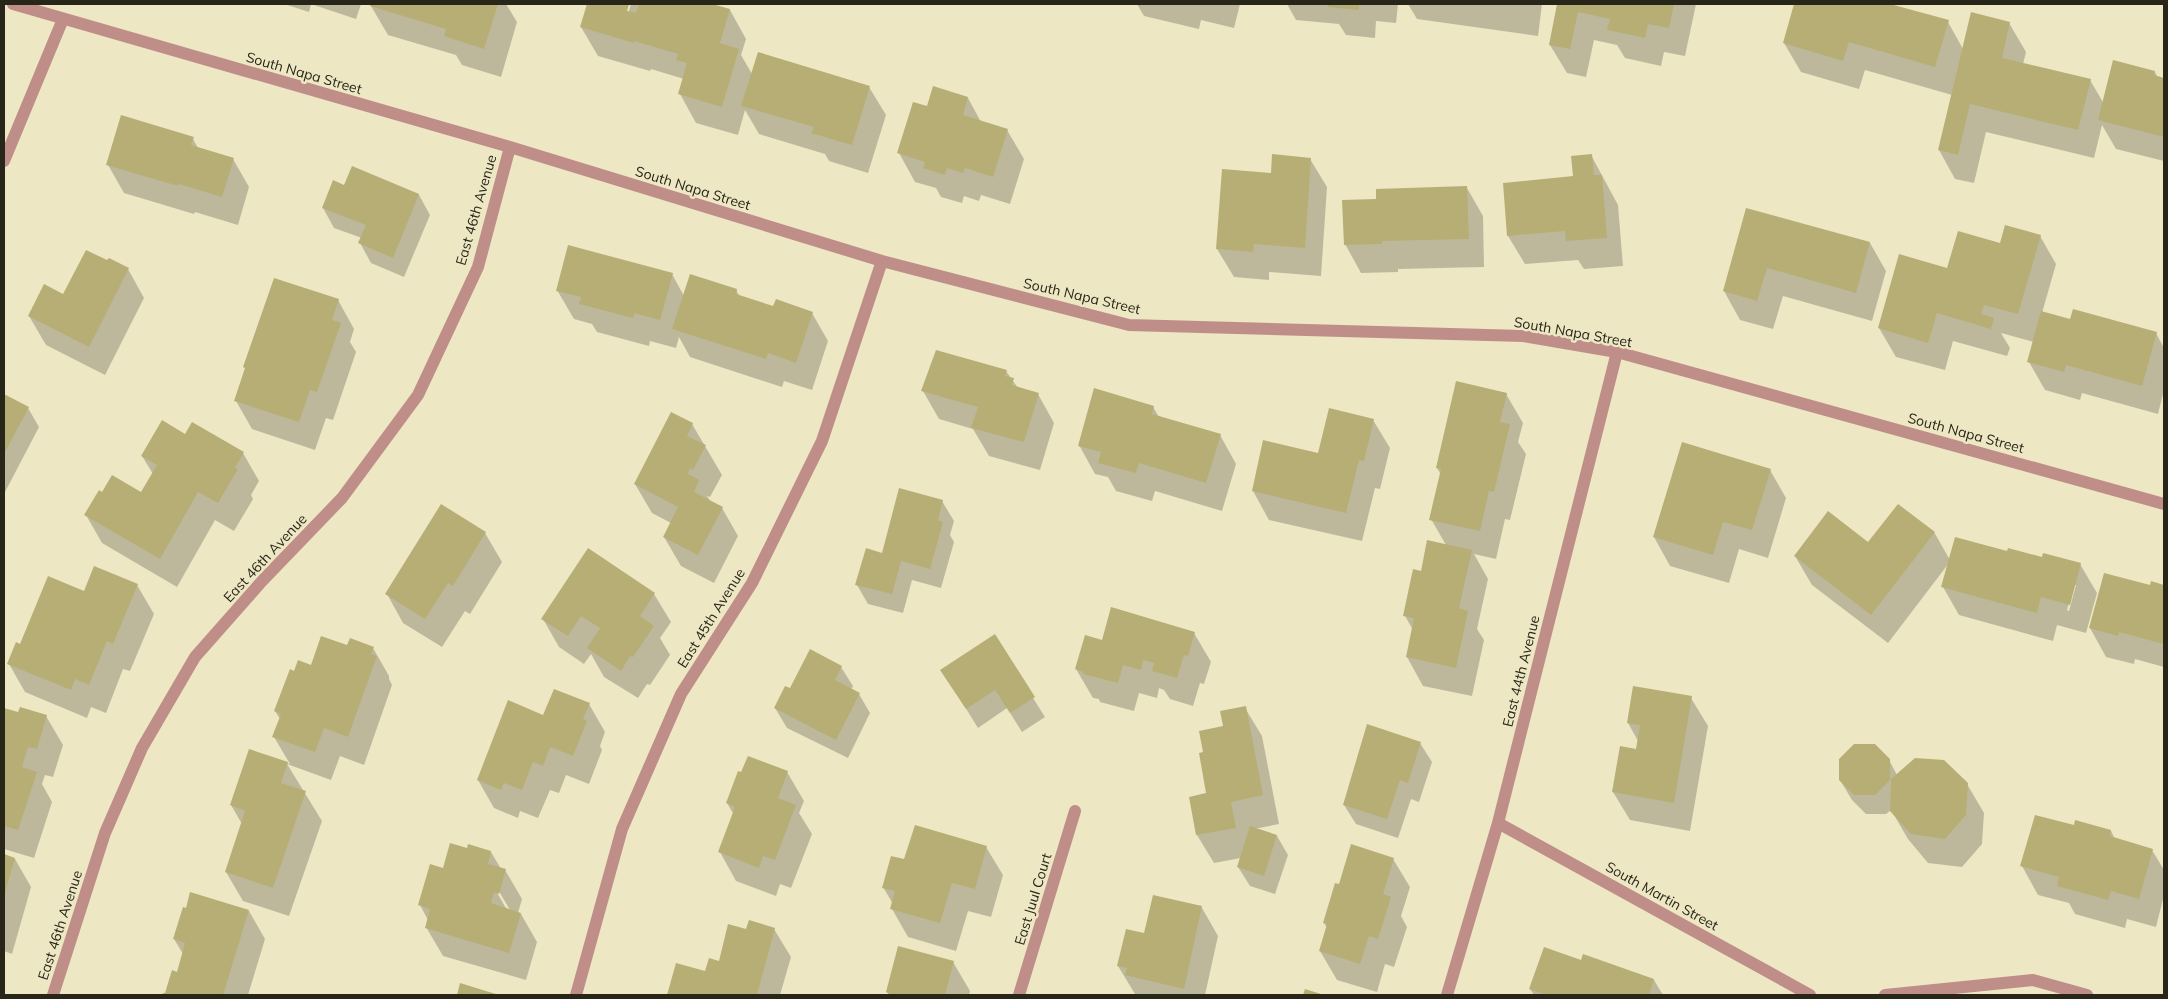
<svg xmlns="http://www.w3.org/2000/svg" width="2168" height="999" font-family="Mulish,sans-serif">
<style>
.shadow{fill:#0003;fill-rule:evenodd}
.building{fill:#b7ae76}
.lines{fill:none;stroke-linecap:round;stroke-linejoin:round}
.minor{stroke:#bf8e89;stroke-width:12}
.labels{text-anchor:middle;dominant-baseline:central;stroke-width:5;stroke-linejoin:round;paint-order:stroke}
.street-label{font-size:14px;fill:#282619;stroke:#ede7c4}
</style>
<rect width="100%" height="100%" fill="#ede7c4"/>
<path class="shadow" d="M284 4H361L356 19 311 4 309 12Z
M372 4H506L517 22 501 77 462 65 456 55 388 35 371 6Z
M588 4H628L624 16 627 17 631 4H707L730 10 746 39 741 55 752 74 869 87 886 115 868 173 829 161 825 154 759 134 745 110 738 135 696 123 680 94 684 79 651 69 650 71 598 56 581 27Z
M1137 4H1240L1234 28 1201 20 1199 29 1144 16Z
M1287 4H1398L1396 23 1376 21 1375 38 1346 35 1339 24 1296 20Z
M1408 4H1542L1538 36 1417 19Z
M1558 4H1696L1685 56 1664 52 1661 66 1625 58 1617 45 1594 40 1586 77 1567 73 1550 45Z
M1796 4H1886L1948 22 1963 49 2009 23 2026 52 2023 64 2090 80 2104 104 2155 72 2158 78 2164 79V161L2116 149 2102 125 2094 158 1986 132 1974 183 1955 179 1939 150 1952 95 1865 70 1859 89 1801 72 1784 43Z
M968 98 981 122 1007 130 1024 159 1010 204 981 195 979 201 964 196 962 203 941 197 936 188 915 182 899 153 928 108Z
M193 139 198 148 233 159 249 187 238 225 195 212 194 214 124 193 108 165Z
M1591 155 1618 205 1623 266 1584 269 1578 260 1525 264 1508 236 1574 178Z
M1310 159 1327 187 1321 276 1269 272V280L1234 277 1217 249 1272 174Z
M345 187 419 195 430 215 404 277 371 263 360 243 362 238 334 228 323 208Z
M1467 188 1483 216 1484 267 1398 269V272L1361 273 1345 244 1378 200Z
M1747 209 1870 243 1886 271 1872 321 1783 296 1773 329 1740 320 1724 291Z
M2040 236 2056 264 2042 313 2071 321 2156 333 2164 348V390L2158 414 2082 393 2080 400 2045 390 2029 362 2034 342 2001 333 2010 348 2007 356 1953 341 1945 370 1896 357 1879 328 1948 269 2001 245Z
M128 269 144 298 105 375 46 345 29 316 63 295Z
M672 274 684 296 736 290 740 297 774 308 812 313 828 341 812 390 784 381 782 387 690 357 679 337 676 348 650 341 649 346 597 332 592 324 574 319 557 290Z
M338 300 354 329 350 342 356 352 333 420 326 418 315 450 252 429 236 401 246 370 244 367Z
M1006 371 1018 388 1038 394 1054 423 1040 470 989 456 973 429 939 419 923 391Z
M1506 394 1523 423 1518 442 1526 454 1510 520 1505 519 1496 559 1474 554 1488 579 1477 629 1484 640 1472 696 1423 686 1407 657 1413 630 1405 616 1422 572 1446 545 1431 519 1441 475 1437 468Z
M4 395 28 408 39 427 4 494Z
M1153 407 1159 417 1220 435 1236 464 1222 511 1155 491 1152 501 1116 491 1108 477 1095 474 1079 445Z
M1373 420 1390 448 1380 489 1375 488 1362 541 1269 520 1253 491 1319 455Z
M692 424 722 475 710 497 707 496 711 502 722 508 738 536 714 583 681 566 664 537 671 523 652 513 635 484Z
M186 435 243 453 259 481 251 495 253 499 234 531 215 520 177 587 102 543 86 515 102 494H141L153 474 142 456Z
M1770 470 1786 498 1768 558 1739 549 1729 583 1670 566 1654 537Z
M942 501 954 521 950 535 954 542 941 588 912 580 903 613 868 604 857 585 882 554Z
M1934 532 1950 560 2008 552 2080 564 2097 593 2086 633 2057 625 2053 641 1959 615 1943 587 1949 563 1888 643 1812 585 1795 556ZM2074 585H2076L2069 611 2067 610Z
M485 533 502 562 470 614 465 611 442 647 403 623 387 594Z
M2152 583 2164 586V667L2135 659 2134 664 2106 657 2090 628 2151 587Z
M137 585 154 614 130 671 123 669 106 713 91 707 87 718 25 692 9 664 20 646 85 593Z
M654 594 671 622 660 638 670 655 650 685 647 684 638 698 604 677 591 654 584 664 559 647 543 619Z
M1194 633 1211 662 1204 684 1200 683 1193 706 1170 699 1164 690 1159 688 1157 698 1139 693 1134 711 1100 702 1099 699 1093 698 1076 669 1102 641Z
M994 636 1045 717 1022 732 1007 708 978 728 942 670Z
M348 647 373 648 389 676V679L392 685 364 765 340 756 331 780 287 764 322 821 289 916 243 901 226 872 242 824 231 805 250 751 290 764 274 737 280 719 275 711 295 672 311 666Z
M841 667 853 686 851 690 859 694 870 713 848 758 787 728 775 708 790 690Z
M1691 698 1708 726 1690 831 1630 820 1613 792 1637 750 1638 741 1628 723Z
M589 704 605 732 600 746 602 750 589 784 566 775 559 793 550 790 538 818 520 811 518 818 494 808 478 780 544 716Z
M1245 708 1262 736 1279 824 1254 829 1277 836 1288 855 1275 894 1250 886 1238 867 1241 858 1214 863 1197 835 1190 798 1207 794 1204 753 1224 727Z
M4 709 19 714 46 716 63 745 53 777 45 775 42 784 52 802 34 858 4 849Z
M1368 725 1420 743 1432 762 1419 802 1411 799 1398 838 1356 824 1344 805Z
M1889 760 1897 775 1967 784 1984 813 1982 844 1962 867 1928 863 1908 839 1891 810 1886 814H1866L1852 800 1840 780Z
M787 772 804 801 799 813 812 834 791 888 780 884 776 896 736 881 720 852 734 815 727 803Z
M2075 827 2111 831 2115 839 2152 850 2164 870V895L2156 927 2127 919 2125 928 2075 914 2069 903 2038 895 2022 866Z
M986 847 1003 875 991 917 968 911 956 951 908 937 892 909 893 904 883 887 905 861Z
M468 849 491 852 501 869 505 870 522 899 518 913 521 914 537 942 526 980 443 956 426 927 428 920 420 905ZM497 888 510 910H507L495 889Z
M4 856 15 859 31 887 12 954 4 951Z
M1393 859 1410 887 1401 916 1407 927 1394 967 1385 964 1377 992 1337 980 1320 951 1327 928 1324 923 1340 885Z
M1202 908 1218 936 1205 995 1135 994 1118 966 1145 934Z
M249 911 265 939 248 995H165L173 972 177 973 183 954 174 939Z
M774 929 791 957 780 995H669L677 965 706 972 719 962 747 931Z
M953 962 970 991 969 995H889L887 992Z
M1582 962 1654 980 1663 995H1534L1530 989Z"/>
<path class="building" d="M371 4H498L484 49 444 36 446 29 370 6Z
M587 4H629L627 11 636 13 639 4H712L730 9 720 43 739 49 722 107 678 94 687 63 676 60 678 54 634 41V43L580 27Z
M1328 4H1359V10L1328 7Z
M1557 4H1674L1669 28 1648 24 1645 38 1607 30 1610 19 1578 12 1570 49 1549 45Z
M1794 4H1890L1949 20 1935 67 1849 42 1843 61 1783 43Z
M1971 12 2010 22 2002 58 2091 79 2078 130 1970 104 1958 155 1938 150Z
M758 52 870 86 852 145 811 133 814 127 741 106Z
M2113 60 2155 71 2154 75 2164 78V137L2098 120Z
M933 86 968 97 963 115 1008 129 993 177 965 168 963 173 947 168 945 175 923 168 925 162 897 153 913 102 927 106Z
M121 115 194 137 191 145 234 158 222 197 179 184 178 186 106 165Z
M1272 154 1311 158 1305 248 1254 244 1253 252 1216 249 1222 169 1271 173Z
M1592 154 1594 175H1602L1607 238 1566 241 1565 231 1507 236 1503 183 1573 176 1571 156Z
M352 166 419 194 393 258 358 243 366 225 322 208 333 180 344 185Z
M1467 186 1469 239 1382 241V244L1344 245 1342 200 1376 199V189Z
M1746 208 1870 242 1856 293 1767 268 1757 301 1723 291Z
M2005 225 2041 235 2018 314 1984 305 1981 314 1994 318 1991 329 1937 313 1928 343 1878 328 1899 254 1947 268 1958 231 2000 243Z
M568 245 673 273 660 320 634 313 633 318 579 304 581 297 556 291Z
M86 250 107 260 109 258 129 268 89 347 28 316 44 284 63 294Z
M690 274 737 289 736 294 773 306 776 299 813 312 796 363 768 353 766 359 672 329Z
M274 278 339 299 332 320 341 323 317 392 310 390 299 422 234 401 245 368 243 367Z
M2073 309 2157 332 2142 386 2066 365 2064 372 2027 362 2041 311 2070 319Z
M936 350 1007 370 1005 376 1014 378 1012 385 1039 393 1024 442 971 428 978 407 921 391Z
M1456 381 1507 393 1500 422 1510 424 1494 492 1489 491 1480 531 1429 520 1441 469 1436 468Z
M1094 388 1154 406 1152 414 1221 434 1206 483 1139 463 1136 473 1098 463 1101 452 1078 446Z
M4 394 29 407 4 454Z
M1329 408 1374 419 1364 461 1359 460 1346 513 1252 491 1263 440 1318 453Z
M671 412 693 423 687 436 706 445 693 470 690 468 688 474 699 480 694 492 723 507 698 555 663 537 678 507 634 484Z
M162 420 185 434 192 422 244 452 235 468 238 469 218 503 198 492 160 559 84 515 99 490 102 492 112 475 141 492 157 465 141 456Z
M1682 442 1771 469 1752 530 1723 522 1713 555 1653 537Z
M899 488 943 500 938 520 943 522 930 569 901 561 892 594 855 585 866 548 882 553Z
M441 504 486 532 453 586 448 583 425 619 385 594Z
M1898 504 1935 532 1871 615 1794 556 1828 511 1868 542Z
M1955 537 2007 551 2008 548 2042 557 2043 553 2081 563 2070 605 2041 597 2037 613 1941 587Z
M1427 540 1472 550 1459 608 1468 611 1456 668 1406 657 1414 618 1403 616 1413 569 1421 571Z
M588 548 655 593 640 616 654 626 633 657 630 656 621 671 587 648 600 628 581 616 568 636 541 619Z
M94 566 138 584 113 644 107 641 89 685 75 679 71 690 7 664 16 642 20 644 48 576 84 591Z
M2104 573 2150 585 2151 581 2164 585V644L2119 632 2118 636 2089 628Z
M1111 607 1195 632 1188 656 1184 655 1177 678 1152 671 1154 663 1143 660 1141 670 1123 665 1118 683 1083 674V672L1075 669 1085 635 1102 640Z
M995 634 1035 697 1010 713 995 690 966 709 940 670Z
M321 636 347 645 350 638 374 647 371 654 377 656 348 737 324 728 315 752 272 737 281 714 274 711 290 669 294 671 298 660 311 665Z
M810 649 842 666 835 680 860 693 836 740 774 708 785 686 790 688Z
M1633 686 1692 696 1674 803 1612 792 1620 746 1636 749 1640 725 1627 723Z
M554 689 590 703 583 719 587 721 573 756 550 747 543 766 533 762 522 790 504 783 501 790 477 780 508 700 543 715Z
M1246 706 1263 795 1231 802 1236 828 1196 835 1189 797 1206 793 1199 753 1203 752 1199 731 1223 726 1220 711Z
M20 707 47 715 37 749 28 747 22 767 37 772 18 830 4 826V708L18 712Z
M1367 724 1421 742 1408 783 1400 780 1387 819 1343 805Z
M1854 744H1875L1890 759V780L1875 795H1854L1839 780V759Z
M249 749 288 762 281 783 306 791 273 888 225 872 245 811 230 805Z
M748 756 788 771 778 798 796 805 775 860 763 856 759 868 718 852 735 807 726 803 738 771 741 772Z
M1915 758 1944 760 1968 783 1966 815 1945 839 1911 834 1890 811 1891 779Z
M2035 815 2074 825 2075 820 2111 830 2110 836 2153 849 2139 899 2111 891 2108 900 2057 886 2059 877 2020 866Z
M915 825 987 846 975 889 952 883 940 923 890 909 895 891 882 888 891 856 904 859Z
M1250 826 1277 835 1264 876 1237 867Z
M450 843 467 848 468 844 491 851 488 864 506 869 499 894 494 892 491 903 521 913 509 953 425 928 430 909 418 905 430 864 443 868Z
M1351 844 1394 858 1383 894 1391 897 1378 939 1369 936 1360 964 1319 951 1327 924 1323 923 1335 883 1339 884Z
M4 854 15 858 4 896Z
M190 892 249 910 223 995H162L163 993H165L172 970 177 972 185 943 173 939 183 907 186 908Z
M1153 895 1202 906 1184 989 1125 975 1127 968 1117 966 1126 929 1144 933Z
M749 920 775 928 757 995H667L676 963 705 971 709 958 719 961 728 924 746 929Z
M898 946 954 961 945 995H892L886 992Z
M1544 947 1581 960 1583 954 1654 979 1649 995H1547L1529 989Z
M460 983 499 995H457Z
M1305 989 1324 995H1303Z"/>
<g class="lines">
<path class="minor" d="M13 4 510 147 882 261 1129 325 1523 336 1617 352 2164 504
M4 161 63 19
M1498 823 1810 995
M53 995 105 833 142 748 195 657 262 581 342 498 418 395 478 267 510 147
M576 995 622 829 681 694 752 583 822 441 882 261
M1019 995 1075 811
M1447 995 1498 823 1617 352
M1885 995 2033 980 2087 995"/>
</g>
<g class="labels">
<g class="street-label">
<text transform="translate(304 73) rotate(16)">South Napa Street</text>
<text transform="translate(693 188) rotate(17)">South Napa Street</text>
<text transform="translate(476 210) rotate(-74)">East 46th Avenue</text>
<text transform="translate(1082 296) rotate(13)">South Napa Street</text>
<text transform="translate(1573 332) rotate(10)">South Napa Street</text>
<text transform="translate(1966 433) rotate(15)">South Napa Street</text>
<text transform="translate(265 558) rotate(-47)">East 46th Avenue</text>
<text transform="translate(711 618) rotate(-58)">East 45th Avenue</text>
<text transform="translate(1521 671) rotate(-76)">East 44th Avenue</text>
<text transform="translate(1662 896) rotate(29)">South Martin Street</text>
<text transform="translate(1033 899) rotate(-73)">East Juul Court</text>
<text transform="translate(60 925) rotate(-72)">East 46th Avenue</text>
</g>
</g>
<rect width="2168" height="999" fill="none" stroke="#282619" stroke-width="10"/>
</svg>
